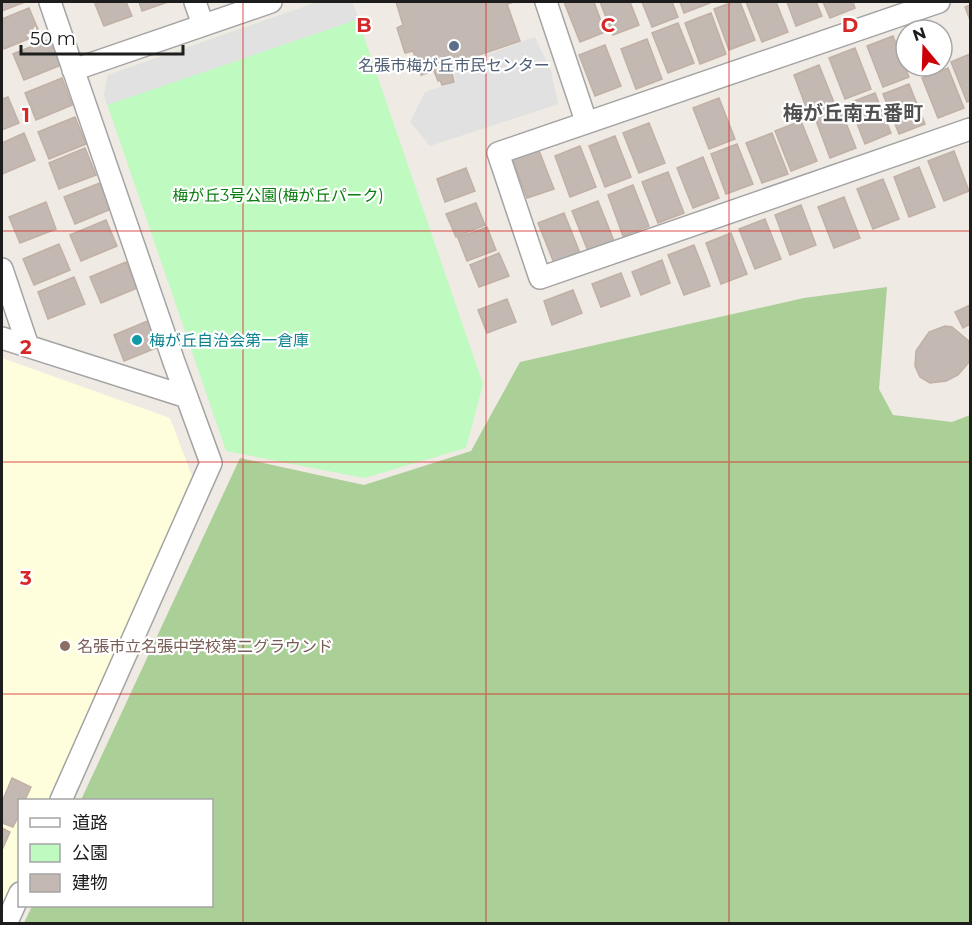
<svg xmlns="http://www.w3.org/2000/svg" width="972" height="925" font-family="Montserrat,'Noto Sans JP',sans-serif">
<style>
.education{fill:#fffedc}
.forest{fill:#aacf97}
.park{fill:#bffac1}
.parking{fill:#e1e1e1}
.building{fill:#c3b9b2;stroke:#c1b0a5;stroke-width:1.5}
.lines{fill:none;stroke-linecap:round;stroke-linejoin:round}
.street-casing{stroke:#a4a4a4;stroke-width:24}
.street{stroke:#fff;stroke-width:21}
.grid{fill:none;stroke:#d62828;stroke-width:1.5;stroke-opacity:0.55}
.service-dot{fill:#5c6f8a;stroke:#fff;stroke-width:2}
.culture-dot{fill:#0f9aa8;stroke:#fff;stroke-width:2}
.education-dot{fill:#8d6e63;stroke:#fff;stroke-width:2}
.labels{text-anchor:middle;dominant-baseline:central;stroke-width:4.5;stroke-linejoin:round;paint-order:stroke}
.service-label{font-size:16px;fill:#4e5e75;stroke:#fff}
.park-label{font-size:16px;fill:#097d0e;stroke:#fff}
.culture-label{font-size:16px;fill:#0d838f;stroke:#fff;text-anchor:start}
.education-label{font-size:16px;fill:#785e54;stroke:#fff;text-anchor:start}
.quarter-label{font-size:20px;font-weight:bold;fill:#505050;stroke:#fff}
.grid-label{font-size:20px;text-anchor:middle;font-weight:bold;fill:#d62828;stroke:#fff;stroke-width:4.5;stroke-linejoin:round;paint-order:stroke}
</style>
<rect width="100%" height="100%" fill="#efeae3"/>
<path class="education" d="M2 358 170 418 198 492 58 800H20L19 885 2 924Z"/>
<path class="forest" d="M887 287 879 389 893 415 952 422 970 415V923H24L32 906H212V800H81L240 458 364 485 471 451 520 362 804 298Z"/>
<path class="park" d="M318 2H352L483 384 466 448 364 478 226 451 104 95 108 75Z"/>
<path class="parking" d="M318 2H352L359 19 107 105 104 95 108 75Z
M535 37 551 71 558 104 430 146 410 122 425 92 456 82 452 67Z"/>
<path class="building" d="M2 2H25L2 11Z
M101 2H126L132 16 104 26 95 4Z
M139 2H168L142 11Z
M396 2H514L507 4 520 41 450 65 454 82 442 85 440 80 438 81 434 71 421 75 413 51 405 53 397 28 403 25Z
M564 2H594L605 32 580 42Z
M600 2H630L639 25 613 35Z
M642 2H672L678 17 652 27Z
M680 2H710V3L684 13Z
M733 2H740L755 40 729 50 714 9Z
M746 2H776L788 32 762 42Z
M787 2H816L822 16 796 26Z
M823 2H853L855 8 830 18Z
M970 5V20L965 7Z
M29 8 40 34 4 49 2 43V19Z
M711 13 726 54 700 64 685 23Z
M932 22 935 30H910Z
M678 23 694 63 668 73 652 33Z
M893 36 909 77 883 87 867 46Z
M50 39 61 65 24 80 13 54Z
M647 39 662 79 636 89 621 49Z
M605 45 621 86 595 96 579 55Z
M855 48 871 89 845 99 829 58Z
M970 54V101L967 102 951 62Z
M819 65 835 105 809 115 794 75Z
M948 68 964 108 938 118 922 78Z
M62 78 72 105 36 120 25 93Z
M909 84 925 124 899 134 883 94Z
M875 93 891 133 865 144 849 103Z
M8 97 19 123 2 130V99Z
M719 98 735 139 709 149 693 108Z
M840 108 856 148 830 158 815 118Z
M75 117 86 144 49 159 38 132Z
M801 121 817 161 791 171 775 131Z
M649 123 665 163 639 173 623 133Z
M24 133 35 160 2 174V143Z
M772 133 788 174 762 183 746 143Z
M615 136 631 177 605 187 589 146Z
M737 144 753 184 726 194 711 154Z
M580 146 596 187 570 197 555 156Z
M85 148 96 175 59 189 49 163Z
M538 148 554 189 527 198 512 158Z
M954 151 969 191 944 201 928 161Z
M703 157 719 198 693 208 677 168Z
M919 167 935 207 909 217 894 177Z
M466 168 475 191 445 202 437 179Z
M668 172 684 213 658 223 642 182Z
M883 179 899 219 873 229 857 189Z
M100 183 111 209 75 224 64 197Z
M633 185 649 226 623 236 608 195Z
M844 197 860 238 834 248 818 207Z
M598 201 614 241 588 251 572 211Z
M46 202 56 229 20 243 9 217Z
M476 203 485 225 456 237 446 214Z
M801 205 816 245 790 255 775 215Z
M564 213 580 253 554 263 538 223Z
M765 219 781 259 755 269 739 229Z
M106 220 117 246 81 261 70 235Z
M487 227 496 250 467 261 458 238Z
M731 233 747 274 721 284 706 243Z
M59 244 70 270 34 285 23 259Z
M694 245 710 286 684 295 668 255Z
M499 253 509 276 479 287 470 265Z
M662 260 670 283 641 295 632 272Z
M126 262 137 288 101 303 90 277Z
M621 273 630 296 601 307 592 284Z
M74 277 85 304 48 319 38 292Z
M573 290 582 313 552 325 544 301Z
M507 299 516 322 487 333 478 310Z
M970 305V324L963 328 955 312Z
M150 320 161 346 124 361 114 335Z
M945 326 952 327 969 341 970 361 958 375 946 381 930 383 920 377 915 366 916 351 929 332Z
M12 778 31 787 25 800H20V813L13 827 2 823V802Z
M2 828 10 832 2 850Z"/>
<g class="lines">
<defs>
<path id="street" d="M50 2 174 362 211 463 61 800
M195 2 203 25
M546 2 586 121
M939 2 498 153 540 278 970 129
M73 70 271 2
M2 269 28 346
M2 338 187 397
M6 924 20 893"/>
</defs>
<use href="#street" class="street-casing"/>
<use href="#street" class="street"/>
</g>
<path class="grid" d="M243 2V924M486 2V924M729 2V924M2 231H970M2 462H970M2 694H970"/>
<circle class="service-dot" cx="454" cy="46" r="6"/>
<circle class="culture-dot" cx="137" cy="340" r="6"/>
<circle class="education-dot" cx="65" cy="646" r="6"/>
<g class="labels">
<g class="service-label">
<text x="454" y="65">名張市梅が丘市民センター</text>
</g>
<g class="park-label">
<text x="278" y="195">梅が丘3号公園(梅が丘パーク)</text>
</g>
<g class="culture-label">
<text x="149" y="340">梅が丘自治会第一倉庫</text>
</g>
<g class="education-label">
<text x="77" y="646">名張市立名張中学校第二グラウンド</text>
</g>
<g class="quarter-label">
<text x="853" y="113">梅が丘南五番町</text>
</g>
</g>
<g class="grid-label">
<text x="364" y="32">B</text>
<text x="608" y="32">C</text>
<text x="850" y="32">D</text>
<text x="26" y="122">1</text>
<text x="26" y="354">2</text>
<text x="26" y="585">3</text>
</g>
<rect width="972" height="925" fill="none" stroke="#1d1d1d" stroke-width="6"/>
<rect x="18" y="799" width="195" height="108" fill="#ffffff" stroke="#a5a5a5" stroke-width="1.5"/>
<rect x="30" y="818" width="30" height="9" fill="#ffffff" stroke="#a5a5a5" stroke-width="1.5"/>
<text x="72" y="829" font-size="18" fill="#1d1d1d">道路</text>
<rect x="30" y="844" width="30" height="18" fill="#bffac1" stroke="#a5a5a5" stroke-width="1.5"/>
<text x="72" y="859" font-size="18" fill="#1d1d1d">公園</text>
<rect x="30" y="874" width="30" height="18" fill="#c3b9b2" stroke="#a5a5a5" stroke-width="1.5"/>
<text x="72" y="889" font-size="18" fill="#1d1d1d">建物</text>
<g transform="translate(924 48) rotate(341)"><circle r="28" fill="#ffffff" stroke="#a5a5a5" stroke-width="1.5"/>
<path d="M0-4.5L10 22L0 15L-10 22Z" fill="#cb0008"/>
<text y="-9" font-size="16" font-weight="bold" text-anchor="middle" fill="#1d1d1d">N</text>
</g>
<path d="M21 45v9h162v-9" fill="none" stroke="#1d1d1d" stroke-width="3"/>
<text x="30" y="45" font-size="18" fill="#1d1d1d" stroke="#ffffff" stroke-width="4.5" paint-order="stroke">50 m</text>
</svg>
